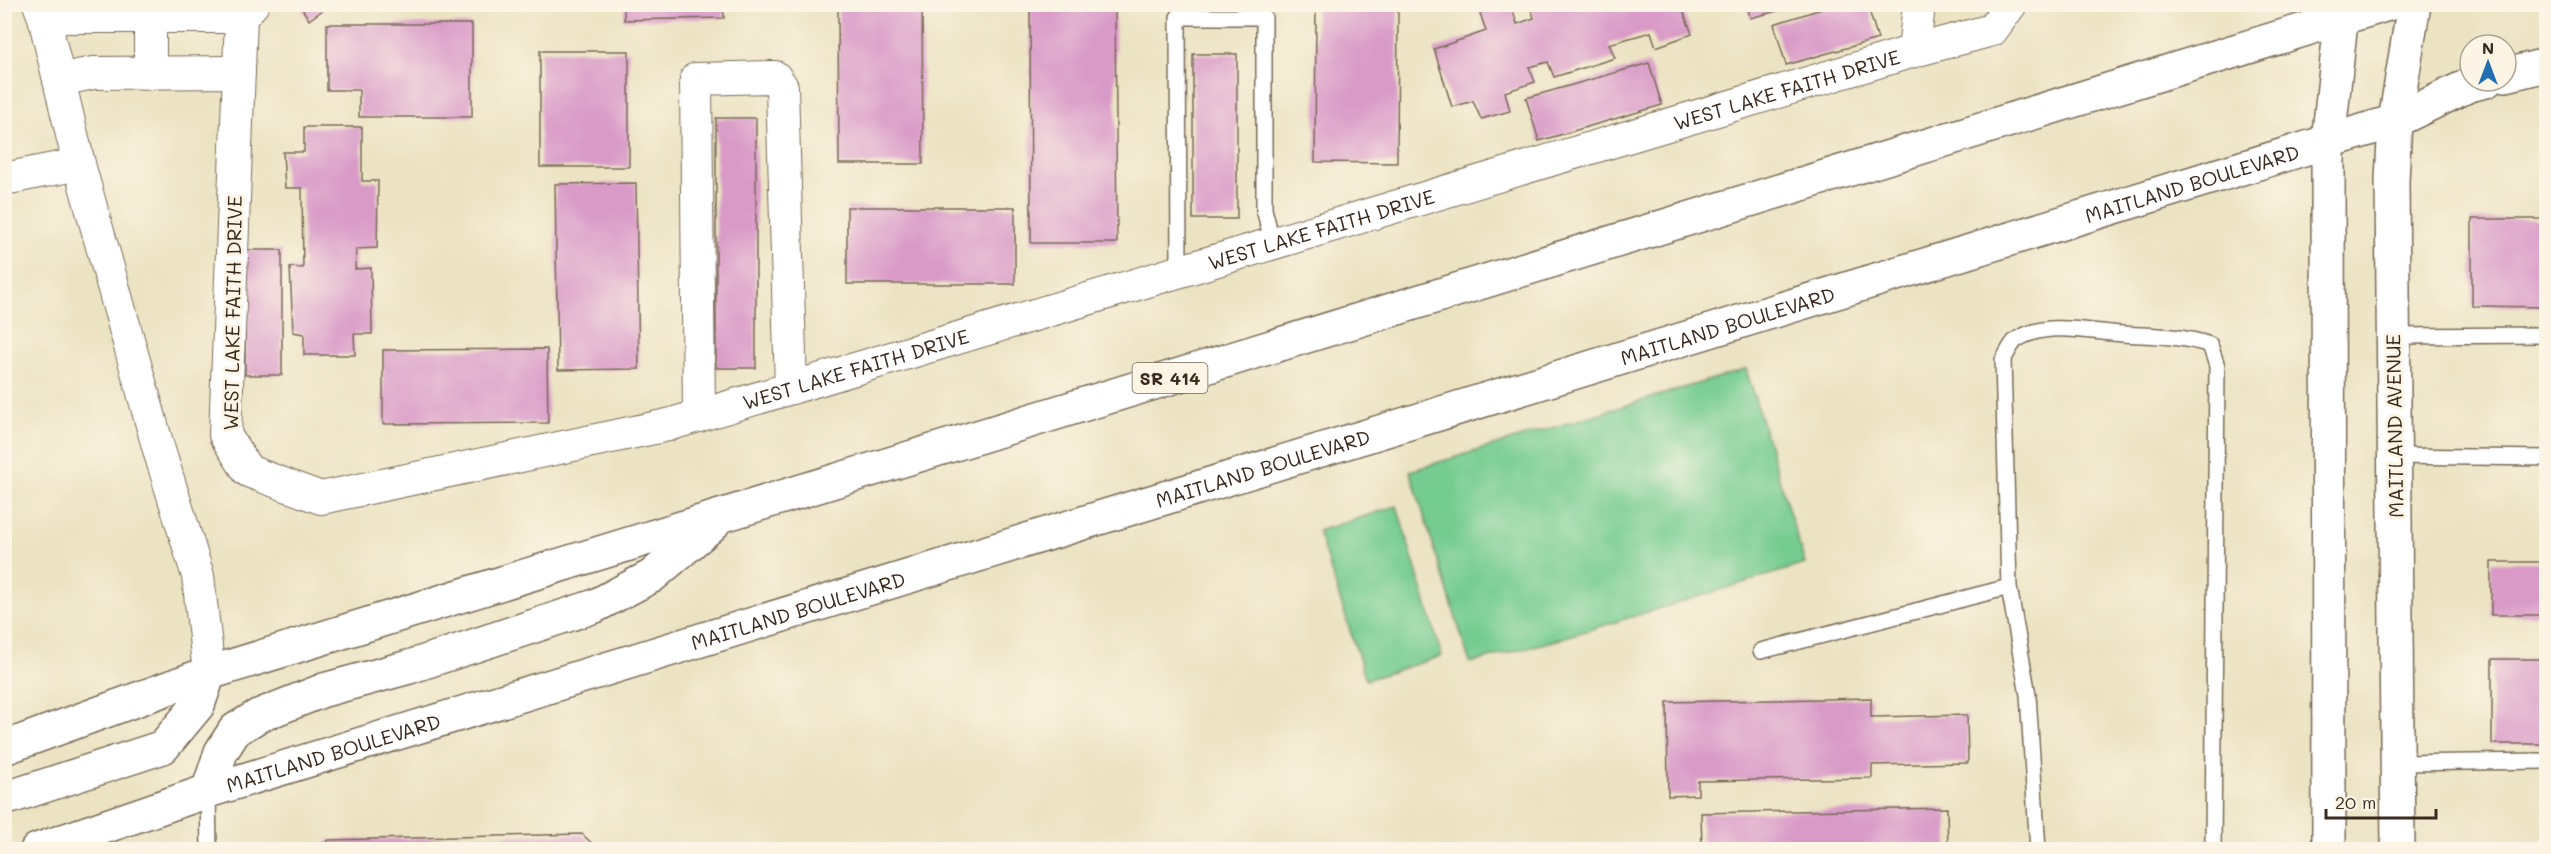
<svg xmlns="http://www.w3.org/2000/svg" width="2551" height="854" font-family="Mali,sans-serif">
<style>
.green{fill:#75cc91;stroke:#587b58;stroke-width:1.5}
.building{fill:#d99ac8}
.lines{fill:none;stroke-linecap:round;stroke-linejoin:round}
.lane-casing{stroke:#796b58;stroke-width:18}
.street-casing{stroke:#796b58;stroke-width:34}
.secondary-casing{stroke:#796b58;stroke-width:36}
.primary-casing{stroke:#796b58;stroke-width:36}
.lane{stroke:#fff;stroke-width:15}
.street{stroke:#fff;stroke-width:32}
.secondary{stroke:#fff;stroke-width:33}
.primary{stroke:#fff;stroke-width:33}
.labels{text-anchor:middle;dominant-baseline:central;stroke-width:6;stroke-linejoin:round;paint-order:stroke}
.shield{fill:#fcf5e5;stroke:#75675a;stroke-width:1.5}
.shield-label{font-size:18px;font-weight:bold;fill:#3b2a1e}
.street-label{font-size:20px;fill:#3b2a1e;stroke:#fcf5e5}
</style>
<rect width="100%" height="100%" fill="#fcf5e5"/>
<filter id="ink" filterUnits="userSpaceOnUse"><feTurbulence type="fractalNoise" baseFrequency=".0167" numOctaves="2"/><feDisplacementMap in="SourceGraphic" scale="12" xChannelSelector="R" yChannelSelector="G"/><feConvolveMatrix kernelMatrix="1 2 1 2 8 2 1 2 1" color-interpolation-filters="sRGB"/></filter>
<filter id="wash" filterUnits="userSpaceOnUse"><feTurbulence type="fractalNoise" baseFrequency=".008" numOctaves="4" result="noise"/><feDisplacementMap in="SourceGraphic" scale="24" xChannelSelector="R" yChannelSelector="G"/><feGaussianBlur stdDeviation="1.35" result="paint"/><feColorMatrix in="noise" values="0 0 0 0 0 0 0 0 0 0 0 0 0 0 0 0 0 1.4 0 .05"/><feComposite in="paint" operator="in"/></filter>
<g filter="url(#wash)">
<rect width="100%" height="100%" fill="#ece3c3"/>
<path class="green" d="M1746 369 1805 564 1556 640 1470 663 1410 471Z
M1397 506 1442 656 1366 680 1318 531Z"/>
<g id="blocks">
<path class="building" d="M299 4H331L309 20Z
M437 4H495V7H437Z
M624 4H723L724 18 624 20Z
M838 4H922L923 164H839Z
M1030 4H1115L1117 243H1031Z
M1495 4H1511L1517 24 1534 18 1530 5H1681L1692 34 1656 47 1651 32 1609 44 1615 58 1554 77 1548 62 1529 67 1535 82 1505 92 1510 111 1481 119 1473 101 1452 107 1434 49 1486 31 1479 10Z
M1747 4H1801V5L1750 18Z
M1837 4H1867L1878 39 1786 65 1774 24Z
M1316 5H1398L1397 163 1315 162Z
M327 24H472V117H359V90H327Z
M540 51H629V167H540Z
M1193 54H1237V219H1193Z
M1649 63 1662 105 1539 141 1526 98Z
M716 118H756V368H716Z
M304 127H362V181H378L377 248 356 249 355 269 371 268 372 334H354L355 355H304V334L293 332 290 267 303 268 302 188H285L283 152H304Z
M636 183 639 369 558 370 555 184Z
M847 207H1015V284H847Z
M2472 219H2546V307L2472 306Z
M245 250H282V375H245Z
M547 349 548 423 383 424V350Z
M2491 562H2546V615H2491Z
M2492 659H2546V744H2492Z
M1871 698V717L1967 715 1968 763 1872 765V778L1698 781V795L1668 796 1667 702Z
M1947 808 1948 850H1702L1701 813Z
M582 834 599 850H318L329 840Z"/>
</g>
</g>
<g filter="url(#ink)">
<use href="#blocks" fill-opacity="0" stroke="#796b58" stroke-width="1.5"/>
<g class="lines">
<defs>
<path id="lane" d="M1179 272 1178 17H1264V209L1273 244
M2393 336 2546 335
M2394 456 2546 458
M1761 651 2009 587
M2397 763 2546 761
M208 791 209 850
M2038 850 2028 695 2009 587 2003 360C2007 354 2011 344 2016 340 2046 320 2089 332 2122 334 2152 336 2181 335 2210 345L2217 366 2213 850"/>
<g id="street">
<path d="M39 4 44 17 79 164 159 450 198 576 209 673"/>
<path id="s1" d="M253 4 241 17 225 435 248 471 321 498 668 425 1914 51 1992 30 2011 4"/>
<path d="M44 17H241"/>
<path d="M150 17V73"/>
<path d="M1914 51 1919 4"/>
<path d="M59 80 93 73 239 72"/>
<path d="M4 179 79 164"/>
<path d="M699 416 696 79 775 77 782 87 791 388"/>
</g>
<path id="secondary" d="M2329 850 2328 142 2343 4
M2398 850 2392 180 2395 121 2414 4"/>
<g id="primary">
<path d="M2506 75 2546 65"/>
<path d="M4 748 209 673 2388 4"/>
<path d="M208 791 221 752 235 730 258 716 324 690 409 667 595 606 652 576 713 524"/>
<path d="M4 799 163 747 198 705 209 673"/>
<path id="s2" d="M37 850 208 791 2395 121 2469 85 2486 81"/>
</g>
</defs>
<use href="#lane" class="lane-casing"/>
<use href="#street" class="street-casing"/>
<use href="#secondary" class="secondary-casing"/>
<use href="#primary" class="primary-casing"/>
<use href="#lane" class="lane"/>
<use href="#street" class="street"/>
<use href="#secondary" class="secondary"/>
<use href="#primary" class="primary"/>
</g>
</g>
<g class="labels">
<rect class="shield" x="1132.5" y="363" width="75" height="30" rx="4.5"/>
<g class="shield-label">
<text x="1170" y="378">SR 414</text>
</g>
<g class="street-label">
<text stroke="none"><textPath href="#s1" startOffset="2079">WEST LAKE FAITH DRIVE</textPath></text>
<text stroke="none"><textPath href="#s2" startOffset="2256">MAITLAND BOULEVARD</textPath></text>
<text stroke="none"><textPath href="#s1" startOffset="1593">WEST LAKE FAITH DRIVE</textPath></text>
<text transform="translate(232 313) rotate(-89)">WEST LAKE FAITH DRIVE</text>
<text stroke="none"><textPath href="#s2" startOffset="1770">MAITLAND BOULEVARD</textPath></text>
<text stroke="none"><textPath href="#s1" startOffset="1107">WEST LAKE FAITH DRIVE</textPath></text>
<text transform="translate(2394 426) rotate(-91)">MAITLAND AVENUE</text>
<text stroke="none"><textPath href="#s2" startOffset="1284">MAITLAND BOULEVARD</textPath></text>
<text stroke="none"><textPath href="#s2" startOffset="798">MAITLAND BOULEVARD</textPath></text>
<text stroke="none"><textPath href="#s2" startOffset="312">MAITLAND BOULEVARD</textPath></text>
</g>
</g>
<rect width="2551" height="854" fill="none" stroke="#fcf5e5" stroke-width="24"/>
<g transform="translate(2488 63)"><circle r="28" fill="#fcf5e5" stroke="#afa495" stroke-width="1.5"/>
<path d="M0-4.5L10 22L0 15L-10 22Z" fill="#1f6fb2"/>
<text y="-9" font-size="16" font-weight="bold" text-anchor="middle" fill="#3b2a1e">N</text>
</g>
<path d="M2326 809v9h110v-9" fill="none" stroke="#3b2a1e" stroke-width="3"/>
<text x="2335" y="809" font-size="18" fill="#3b2a1e" stroke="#fcf5e5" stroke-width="4.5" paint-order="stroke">20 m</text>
</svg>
